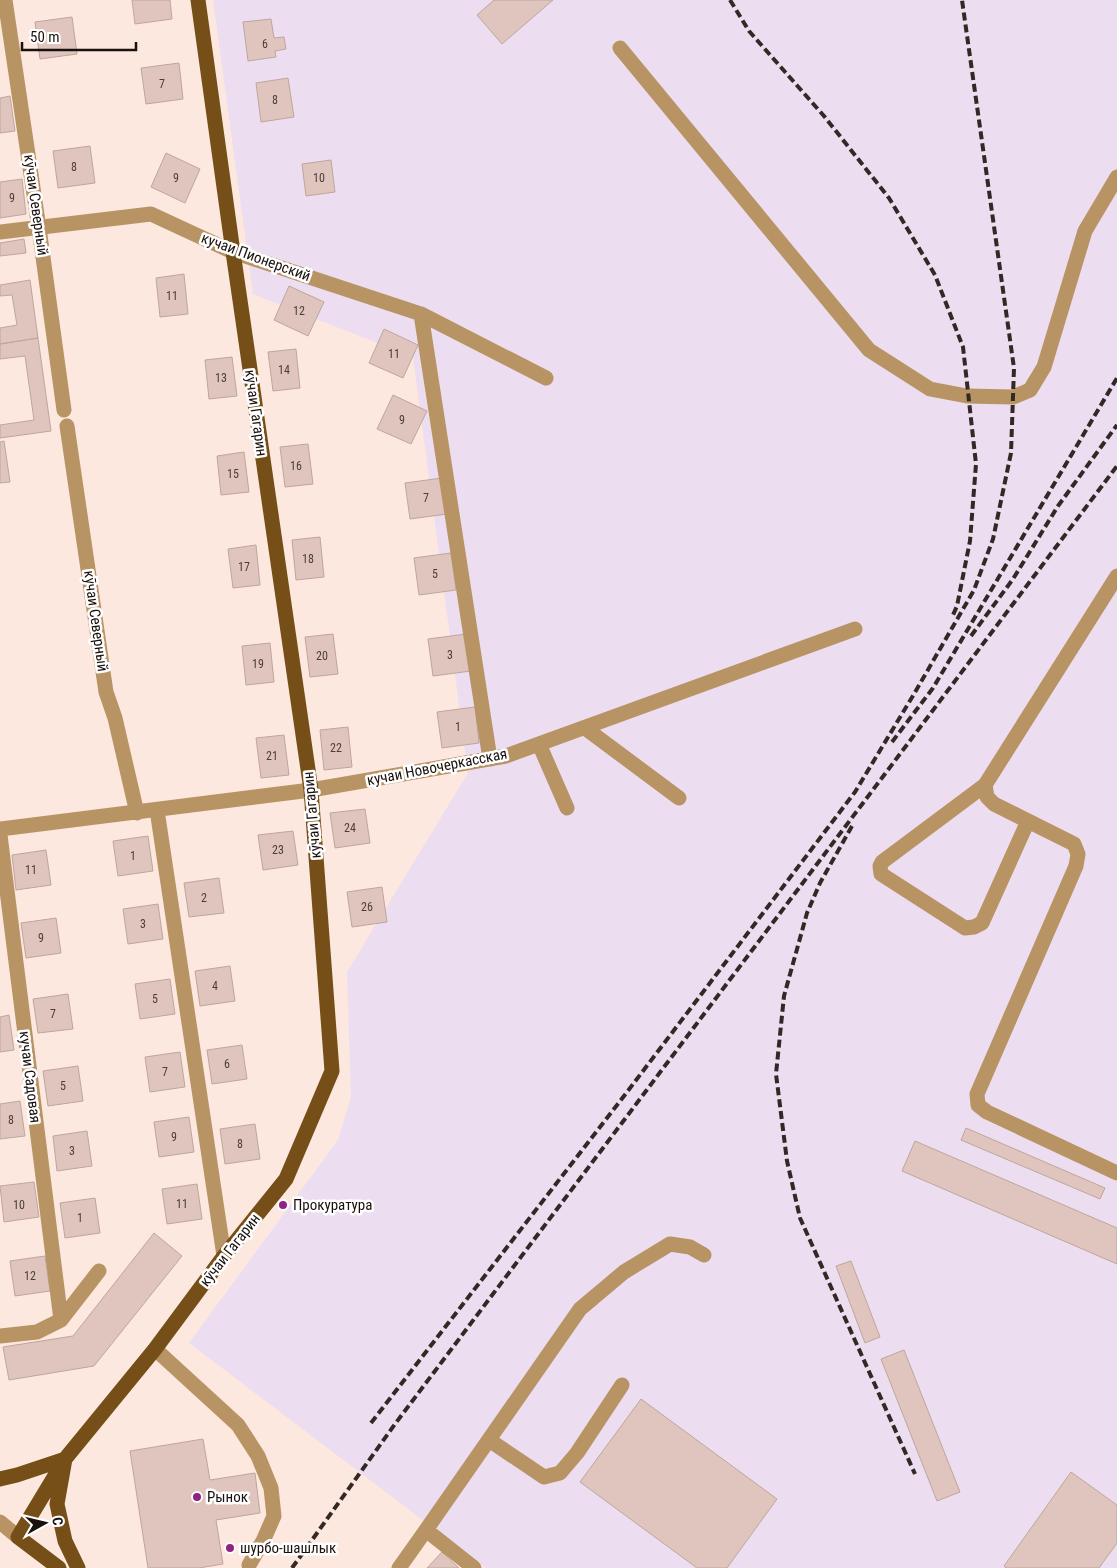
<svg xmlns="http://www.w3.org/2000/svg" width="1117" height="1568" font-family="'Roboto Condensed',sans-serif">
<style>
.industrial{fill:#ecddf0}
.building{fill:#dfc5bd;stroke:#bea69d}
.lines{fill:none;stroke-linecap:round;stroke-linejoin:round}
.minor{stroke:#b89465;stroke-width:15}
.major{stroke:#754f17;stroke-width:15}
.rail{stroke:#322925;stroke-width:4;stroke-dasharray:8 4;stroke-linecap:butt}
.poi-dot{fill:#902284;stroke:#fff;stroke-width:2}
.labels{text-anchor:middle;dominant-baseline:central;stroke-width:5;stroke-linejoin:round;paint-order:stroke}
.number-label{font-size:12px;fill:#4a3e39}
.street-label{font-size:15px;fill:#19110d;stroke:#fff}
.poi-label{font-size:15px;fill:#19110d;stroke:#fff;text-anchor:start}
</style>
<rect width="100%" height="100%" fill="#fce8df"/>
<path class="industrial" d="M213 0H1117V1568H486L189 1343 338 1140 351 1097 347 972 468 773 413 357 253 294Z"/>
<path class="building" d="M132 0H170L172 19 135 24Z
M494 0H553L502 44 477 15Z
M72 17 77 54 40 59 35 22Z
M271 19 274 38 284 37 286 49 275 51 276 57 248 61 243 22Z
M179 63 183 99 146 104 141 68Z
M288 78 294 117 261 122 256 83Z
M10 96 15 131 0 133V98Z
M90 146 95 183 58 188 53 151Z
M166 153 200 169 185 203 151 187Z
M331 160 335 192 306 196 302 164Z
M22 179 26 214 0 218V182Z
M24 239 26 253 0 256V243Z
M184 274 188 314 160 317 156 278Z
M30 280 38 338 0 344V328L17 325 12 295 0 296V285Z
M289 286 324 302 308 336 274 320Z
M384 329 418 345 403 378 369 363Z
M38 338 51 431 0 438V425L34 420 25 356 0 359V344Z
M296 349 300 388 273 391 268 352Z
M232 357 237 396 209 399 205 360Z
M393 395 427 411 411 444 377 429Z
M4 441 10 482 0 483V442Z
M308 444 313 484 285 487 280 447Z
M244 452 249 492 221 495 217 456Z
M442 478 447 514 410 519 405 483Z
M320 537 324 577 296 580 292 540Z
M256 545 260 585 233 588 228 549Z
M451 553 456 590 419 595 414 558Z
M333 634 338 674 310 677 305 637Z
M466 634 471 671 433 676 428 639Z
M270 643 274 682 246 685 242 646Z
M475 707 479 743 442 748 437 712Z
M348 727 352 767 324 770 320 730Z
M284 735 289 775 261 778 256 738Z
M365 809 370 843 335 848 330 813Z
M293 831 298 865 263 870 258 835Z
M148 836 153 871 118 876 113 841Z
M46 850 51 885 16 890 12 855Z
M219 878 224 913 189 917 184 883Z
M382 887 387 922 352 927 347 892Z
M158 904 163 939 128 944 123 909Z
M56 918 61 953 26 958 21 923Z
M230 966 235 1001 200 1006 195 971Z
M170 979 175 1014 140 1019 135 984Z
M68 994 73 1029 38 1033 33 999Z
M9 1015 14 1050 0 1052V1017Z
M242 1045 247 1079 212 1084 207 1050Z
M180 1052 185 1087 150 1092 145 1057Z
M78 1066 83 1101 48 1106 43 1071Z
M20 1101 25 1136 0 1139V1104Z
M189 1117 194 1152 159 1157 154 1122Z
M255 1124 260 1159 225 1164 220 1129Z
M966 1128 1105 1188 1100 1199 961 1140Z
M87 1131 92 1166 57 1171 53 1136Z
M915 1141 1117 1228V1264L902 1171Z
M34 1182 39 1217 4 1222 0 1186Z
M197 1184 202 1219 167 1224 162 1189Z
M95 1198 100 1233 65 1238 60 1203Z
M154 1233 182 1256 94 1366 9 1380 3 1347 73 1336Z
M45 1256 50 1291 15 1296 10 1261Z
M851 1261 880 1337 865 1343 836 1266Z
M904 1350 960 1492 937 1501 881 1359Z
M641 1399 777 1499 727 1568H697L580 1482Z
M203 1439 210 1480 255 1473 260 1513 216 1520 223 1564 199 1568H148L130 1451Z
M1071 1472 1117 1505V1543L1099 1568H1006L1004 1566Z
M442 1552 459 1568H427Z"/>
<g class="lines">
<path class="minor" d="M5 0 39 228 64 410
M620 48 869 350 930 389 967 396 1013 397 1030 390 1044 367 1085 231 1117 177
M0 232 151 214 233 252 421 314 546 378
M421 314 490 759
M67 426 106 692 115 718 137 813
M1117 576 985 785 987 797 994 804 1074 844 1078 854 1076 866 977 1094 978 1105 987 1112 1117 1173
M585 728 679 798
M539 744 567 808
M985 785 882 862 880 866 881 874 965 928 974 927 982 923 1028 821
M157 810 224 1256
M0 829 311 790 506 756 855 629
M0 835 61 1320
M0 1336 37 1332 61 1320 99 1271
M155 1349 238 1425 258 1456 271 1488 274 1516 263 1541 249 1565
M489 1440 544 1477 560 1473 577 1453 622 1385
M0 1522 18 1537
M426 1530 580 1309 624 1272 670 1244 690 1247 704 1255
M399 1568 426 1530 474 1568"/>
<path class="major" d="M0 1479 17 1475 65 1459 57 1504 65 1541 78 1568
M59 1568 18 1537 65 1459 155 1349 224 1256 286 1179 332 1071 311 790 233 252 198 0"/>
<path class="rail" d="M730 0 749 31 824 116 889 198 935 275 963 347 976 464 970 541 957 606 953 615
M971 636 1013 579 1058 506 1117 425
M892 742 933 688 1117 378
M852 826 820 883 807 913 784 996 776 1074 787 1161 800 1218 915 1474
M371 1423 624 1096 855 792 914 694 974 590 993 539 1011 453 1014 368 962 0
M292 1568 395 1424 1117 466"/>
</g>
<g class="poi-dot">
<circle cx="283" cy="1205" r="5"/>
<circle cx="197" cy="1497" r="5"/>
<circle cx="230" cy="1548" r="5"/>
</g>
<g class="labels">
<g class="number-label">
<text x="265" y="44">6</text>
<text x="162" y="84">7</text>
<text x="275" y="100">8</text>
<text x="74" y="167">8</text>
<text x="176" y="178">9</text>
<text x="319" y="178">10</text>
<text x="12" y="198">9</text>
<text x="172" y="296">11</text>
<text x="299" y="311">12</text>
<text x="394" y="354">11</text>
<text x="284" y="370">14</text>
<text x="221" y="378">13</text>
<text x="402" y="420">9</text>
<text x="296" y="466">16</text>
<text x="233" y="474">15</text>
<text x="426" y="498">7</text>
<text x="308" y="559">18</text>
<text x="244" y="567">17</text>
<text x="435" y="574">5</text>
<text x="450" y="655">3</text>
<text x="322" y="656">20</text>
<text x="258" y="664">19</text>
<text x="458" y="727">1</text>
<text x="336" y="748">22</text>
<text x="272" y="756">21</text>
<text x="350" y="828">24</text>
<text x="278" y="850">23</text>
<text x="133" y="856">1</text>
<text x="31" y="870">11</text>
<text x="204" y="898">2</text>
<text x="367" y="907">26</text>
<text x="143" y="924">3</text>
<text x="41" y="938">9</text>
<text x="215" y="986">4</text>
<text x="155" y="999">5</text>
<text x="53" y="1014">7</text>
<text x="227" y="1064">6</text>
<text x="165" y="1072">7</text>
<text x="63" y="1086">5</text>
<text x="11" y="1120">8</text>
<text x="174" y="1137">9</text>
<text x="240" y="1144">8</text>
<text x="72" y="1151">3</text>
<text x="182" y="1204">11</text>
<text x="19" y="1205">10</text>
<text x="80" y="1218">1</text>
<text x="30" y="1276">12</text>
</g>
<g class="street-label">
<text transform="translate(36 205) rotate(82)">кӯчаи Северный</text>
<text transform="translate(256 257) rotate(20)">кучаи Пионерский</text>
<text transform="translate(256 413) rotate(82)">кӯчаи Гагарин</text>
<text transform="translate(96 621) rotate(82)">кӯчаи Северный</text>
<text transform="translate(437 767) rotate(-11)">кучаи Новочеркасская</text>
<text transform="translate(312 815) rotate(-95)">кӯчаи Гагарин</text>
<text transform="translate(30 1077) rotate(83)">кучаи Садовая</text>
<text transform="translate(230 1250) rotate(-52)">кӯчаи Гагарин</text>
</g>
<g class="poi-label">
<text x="293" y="1205">Прокуратура</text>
<text x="207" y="1497">Рынок</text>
<text x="240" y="1548">шурбо-шашлык</text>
</g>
</g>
<g transform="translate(45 1523) rotate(82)" stroke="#ffffff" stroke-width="4" paint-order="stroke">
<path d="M0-4L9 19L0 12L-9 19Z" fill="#19110d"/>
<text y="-8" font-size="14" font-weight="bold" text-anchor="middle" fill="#19110d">С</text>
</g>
<path d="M22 42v8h114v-8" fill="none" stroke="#19110d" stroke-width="2.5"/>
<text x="30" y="42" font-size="15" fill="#19110d" stroke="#ffffff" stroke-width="4" paint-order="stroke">50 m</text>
</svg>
